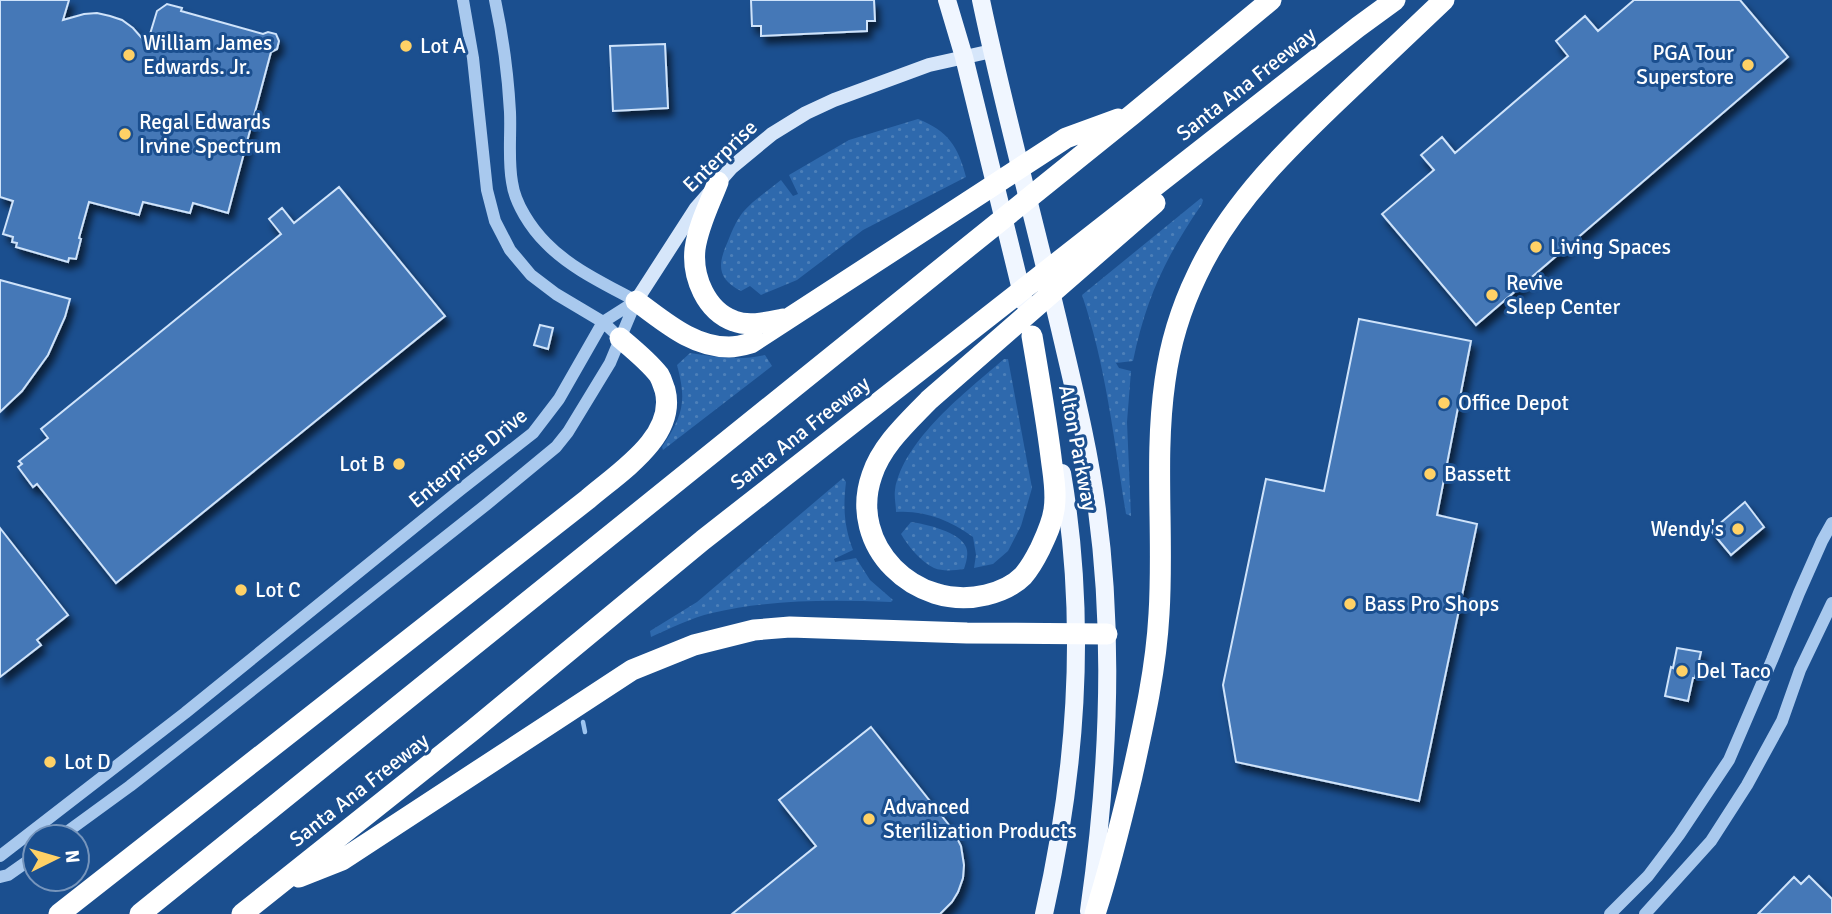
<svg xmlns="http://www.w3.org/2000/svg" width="1832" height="914" font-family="Signika,sans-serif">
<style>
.park{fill:url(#park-dots)}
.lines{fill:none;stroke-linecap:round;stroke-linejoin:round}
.stream{stroke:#9cc4f0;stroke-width:4.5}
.building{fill:#4478b7;stroke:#cfe3fa;stroke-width:2;filter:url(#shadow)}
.tertiary{stroke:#a9c9ee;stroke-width:12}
.secondary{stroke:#d6e6fa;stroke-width:14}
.primary{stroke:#f0f6ff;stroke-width:18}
.motorway{stroke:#fff;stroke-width:21}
.poi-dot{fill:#ffd166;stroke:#1b4f8f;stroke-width:2.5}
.labels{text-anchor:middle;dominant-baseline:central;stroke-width:6;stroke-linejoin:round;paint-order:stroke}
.poi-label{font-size:21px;fill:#fff;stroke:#1b4f8f;text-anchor:start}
.street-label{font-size:21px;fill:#fff;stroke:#1b4f8f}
</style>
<defs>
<pattern id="park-dots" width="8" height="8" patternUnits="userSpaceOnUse" patternTransform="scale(1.75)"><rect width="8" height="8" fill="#2e69ad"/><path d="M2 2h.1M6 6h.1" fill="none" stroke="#4d80b9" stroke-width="1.8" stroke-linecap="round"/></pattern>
<filter id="shadow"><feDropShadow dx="4.5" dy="7" stdDeviation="3.5" flood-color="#0009"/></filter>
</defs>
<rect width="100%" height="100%" fill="#1b4f8f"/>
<path class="park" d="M918 119C948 131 958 146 966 177L863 230 797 280 761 295 750 286 741 291C716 278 718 264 728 241 732 231 736 221 743 212 753 200 769 190 781 180L793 196 798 194 789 175 849 140Z
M1201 198 1203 200 1202 204C1166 256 1146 298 1133 361L1116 363 1119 368 1131 371 1127 422 1131 516 1126 514C1114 440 1106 366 1082 295Z
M690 353C715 357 739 361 765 355L772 366 663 450 662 447C683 415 687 402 677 365Z
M1004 359H1008L1032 488 1021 526 1008 551 993 564 974 568 976 555 973 537C950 520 924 510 896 512 896 505 894 497 895 490 903 440 967 391 1004 359Z
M843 478 846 482C843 507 844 526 853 550L834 559 835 562 856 558 870 580 893 600 891 602C831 600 771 599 712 613 691 618 671 628 651 637L650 631 697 602Z
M911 522C926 524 960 532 966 547 969 554 966 563 964 569 955 570 944 572 934 568 921 562 908 546 901 534Z"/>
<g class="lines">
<path class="stream" d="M583 722 585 732"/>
</g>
<path class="building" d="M0 0H69L63 20 84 14 97 13 110 16 122 20 133 28 147 44 157 11 167 4 182 8 181 11 263 34 268 32 276 34 279 41 277 49 271 52 228 213 193 203 190 213 143 202 139 215 89 202 79 238 81 239 76 259 69 258 68 262 16 247 17 243 12 242 13 237 3 234 13 201 0 197Z
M751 0H874L875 21H867V31L761 36V26H752Z
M1634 0H1740L1788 57 1476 325 1382 214 1434 170 1421 155 1442 137 1455 153 1568 56 1556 41 1585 16 1598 31Z
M665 44 668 108 613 111 610 46Z
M339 187 445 316 116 583 37 484 33 487 18 467 22 464 19 461 48 438 41 429 281 234 269 219 282 208 294 223Z
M0 280 70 299 65 317 48 355 22 391 0 412Z
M1359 319 1471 341 1437 515 1477 524 1419 801 1236 762 1223 685 1266 479 1324 491Z
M540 325 553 328 548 349 534 345Z
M1745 502 1764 527 1731 555 1711 531Z
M0 528 68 615 37 640 41 645 0 677Z
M1677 648 1701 652 1695 678H1693L1688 701 1665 696 1671 667 1673 668Z
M871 727 953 830 961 846 964 865 963 878 958 892 952 902 940 914H732L816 846 779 800Z
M1809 876 1832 899V914H1758L1794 877 1801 884Z"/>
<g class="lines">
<path class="tertiary" d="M463 0 473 58 487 190 495 221 510 250 531 275 556 294 603 322 620 338
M495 0C503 37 508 75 510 112 511 135 508 160 512 182 515 204 531 228 546 243 570 268 605 284 636 301
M60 837 130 786 199 732 487 504 556 447 568 432 610 363 636 301
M0 856 185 713 460 490 533 433 559 399 603 322 636 301
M0 877 8 875 35 856
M1610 914 1648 876 1679 835 1729 760 1772 660 1799 593 1822 541 1832 523
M1645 914 1711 841 1747 785 1782 721 1800 670 1832 603"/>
<path class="secondary" d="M636 301 696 208 732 167 772 134 806 113 834 100 929 65 992 51"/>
<path class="primary" d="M947 0 964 57 1024 302
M981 0C1004 110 1034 219 1060 329 1074 389 1089 449 1097 510 1115 643 1108 778 1089 911
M1044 914C1077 769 1087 620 1062 473"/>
<path class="motorway" d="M718 182C710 203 698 226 695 249 692 277 706 311 734 321 749 327 768 322 783 319
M636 301C664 321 692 347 729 347 736 347 744 345 751 343L1066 138 1118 119
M1032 336C1039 377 1046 417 1051 457 1053 474 1057 492 1054 510 1052 524 1046 536 1040 549 1035 559 1030 568 1023 576 1013 586 999 592 986 595 916 612 847 546 872 475 882 445 907 423 929 400L1155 203
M299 877 342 860 632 670 694 645 754 630 790 627 967 633 1107 634
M59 914 588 499C618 473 677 437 665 390 663 385 662 380 659 375 648 361 633 349 620 338
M140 914 1133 114 1271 0
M242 914 473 730 703 540 1358 27 1395 0
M1095 914C1110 868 1121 822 1132 776 1144 722 1156 669 1159 614 1164 536 1154 458 1165 381 1170 344 1181 308 1197 275 1231 202 1291 145 1348 91 1380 61 1412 30 1444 0"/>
</g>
<g class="poi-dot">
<circle cx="406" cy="46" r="7"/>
<circle cx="129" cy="55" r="7"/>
<circle cx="1748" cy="65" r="7"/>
<circle cx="125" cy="134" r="7"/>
<circle cx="1536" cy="247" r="7"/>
<circle cx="1492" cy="295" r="7"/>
<circle cx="1444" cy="403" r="7"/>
<circle cx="399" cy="464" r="7"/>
<circle cx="1430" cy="474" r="7"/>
<circle cx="1738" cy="529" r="7"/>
<circle cx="241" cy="590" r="7"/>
<circle cx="1350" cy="604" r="7"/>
<circle cx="1682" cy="671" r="7"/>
<circle cx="50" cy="762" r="7"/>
<circle cx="869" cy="819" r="7"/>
</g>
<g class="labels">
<g class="poi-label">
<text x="143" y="43">William James<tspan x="143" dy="24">Edwards. Jr.</tspan></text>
<text x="420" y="46">Lot A</text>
<text x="1734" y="53" text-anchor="end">PGA Tour<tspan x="1734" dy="24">Superstore</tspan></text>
<text x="139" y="122">Regal Edwards<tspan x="139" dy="24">Irvine Spectrum</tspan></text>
<text x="1550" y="247">Living Spaces</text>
<text x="1506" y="283">Revive<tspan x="1506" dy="24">Sleep Center</tspan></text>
<text x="1458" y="403">Office Depot</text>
<text x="385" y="464" text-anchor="end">Lot B</text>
<text x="1444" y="474">Bassett</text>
<text x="1724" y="529" text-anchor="end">Wendy's</text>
<text x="255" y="590">Lot C</text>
<text x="1364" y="604">Bass Pro Shops</text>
<text x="1696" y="671">Del Taco</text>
<text x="64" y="762">Lot D</text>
<text x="883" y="807">Advanced<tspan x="883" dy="24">Sterilization Products</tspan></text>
</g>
<g class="street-label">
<text transform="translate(1246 84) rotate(-38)">Santa Ana Freeway</text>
<text transform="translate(720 156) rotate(-44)">Enterprise</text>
<text transform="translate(800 433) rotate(-38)">Santa Ana Freeway</text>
<text transform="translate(1078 448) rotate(79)">Alton Parkway</text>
<text transform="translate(468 458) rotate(-39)">Enterprise Drive</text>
<text transform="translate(359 790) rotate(-38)">Santa Ana Freeway</text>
</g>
</g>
<g transform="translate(56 858) rotate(85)"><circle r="33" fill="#1b4f8f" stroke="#7695bc" stroke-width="2"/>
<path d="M0-5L12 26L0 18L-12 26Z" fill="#ffd166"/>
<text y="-10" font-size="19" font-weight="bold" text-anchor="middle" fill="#ffffff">N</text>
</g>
</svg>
